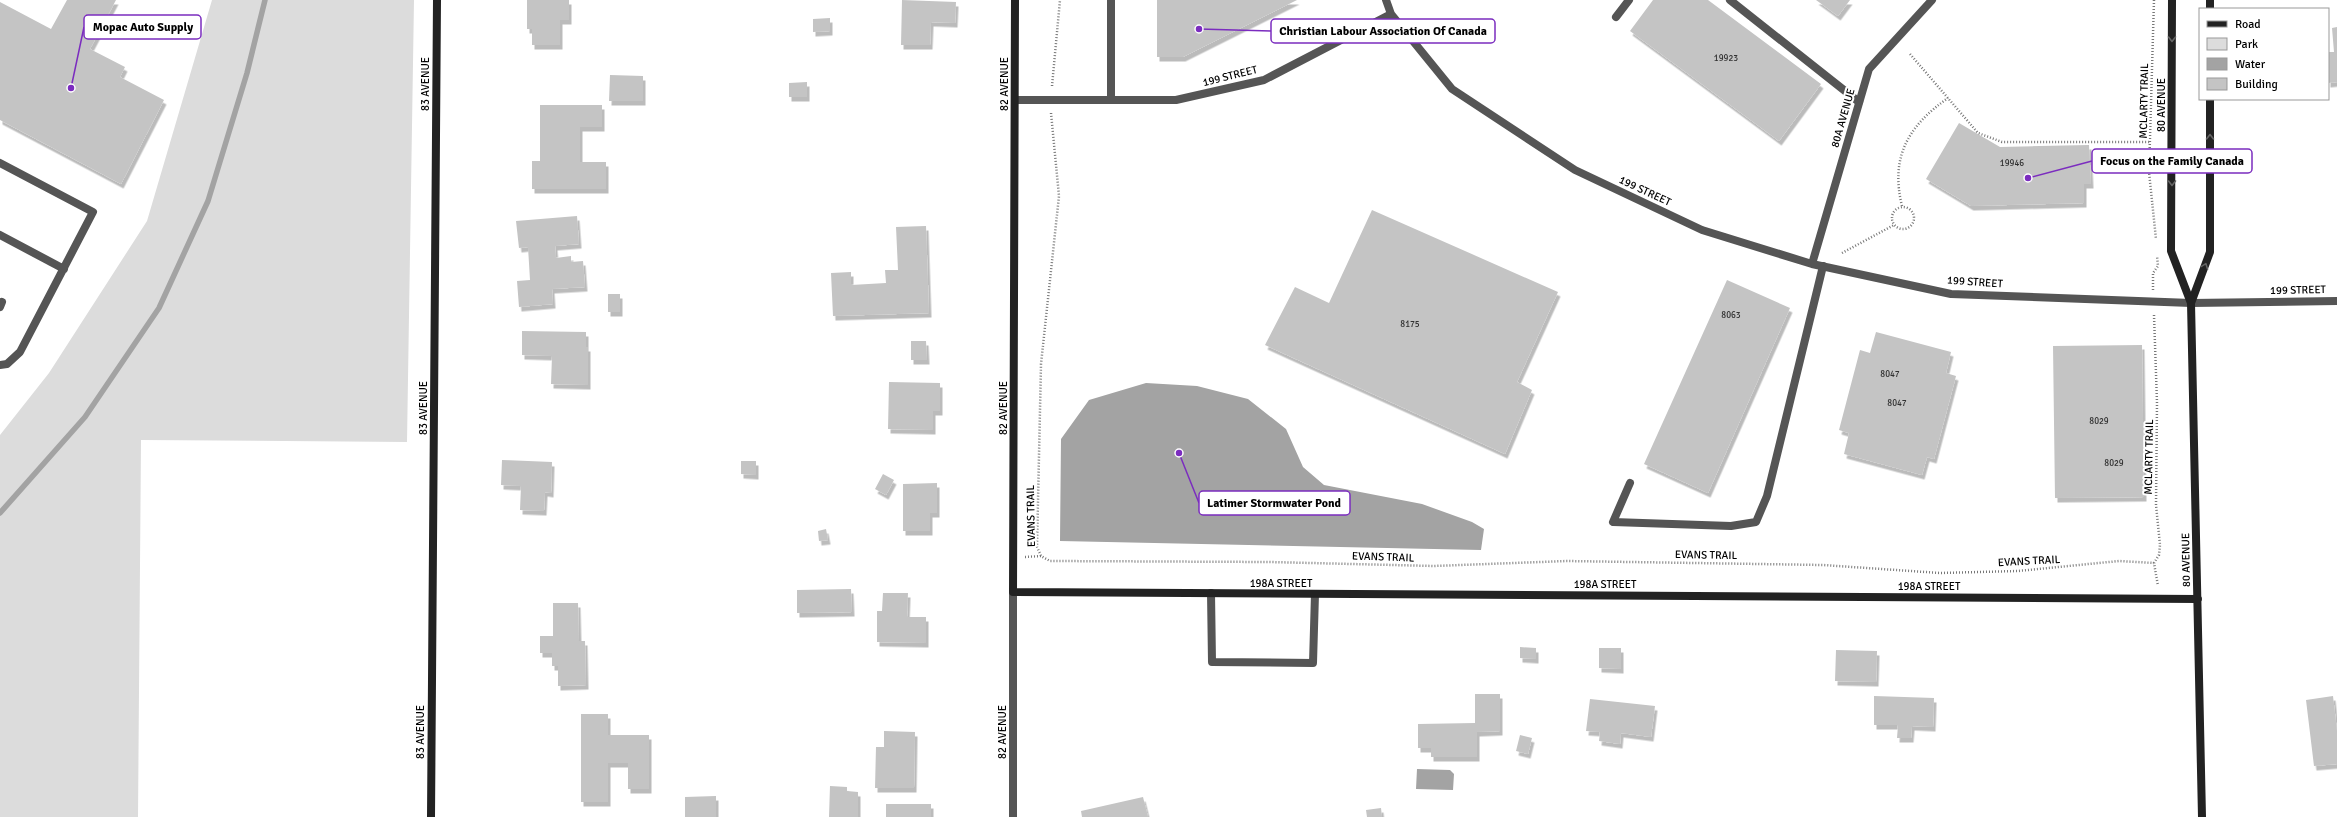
<svg xmlns="http://www.w3.org/2000/svg" width="2337" height="817" font-family="Signika,sans-serif">
<style>
.green{fill:#dcdcdc}
.water{fill:#a3a3a3}
.lines{fill:none;stroke-linecap:round;stroke-linejoin:round}
.stream{stroke:#a3a3a3;stroke-width:5.5}
.building{fill:#c4c4c4;filter:url(#shadow)}
.path{stroke:#777;stroke-width:2.5;stroke-dasharray:1 2;stroke-linecap:butt}
.lane{stroke:#555;stroke-width:8}
.street{stroke:#555;stroke-width:8}
.secondary{stroke:#222;stroke-width:8}
.oneway{stroke:#646464}
.labels{text-anchor:middle;dominant-baseline:central;stroke-width:4;stroke-linejoin:round;paint-order:stroke}
.number-label{font-size:9px;fill:#313131}
.street-label{font-size:11px;fill:#000;stroke:#fff}
.leader{fill:none;stroke:#7b2cbf;stroke-width:1.5}
.callout-dot{fill:#7b2cbf;stroke:#fff;stroke-width:1.5}
.callout{fill:#fff;stroke:#7b2cbf;stroke-width:1.5}
.callout-label{font-size:12px;text-anchor:middle;font-weight:bold;fill:#000}
</style>
<defs>
<filter id="shadow"><feDropShadow dx="2.5" dy="4.5" stdDeviation="0" flood-color="#0004"/></filter>
</defs>
<rect width="100%" height="100%" fill="#fff"/>
<path class="green" d="M212 0H414L407 442 141 440 138 817H0V435L49 373 147 221Z"/>
<path class="water" d="M1146 383 1197 386 1248 399 1286 429 1303 467 1324 485 1422 504 1472 522 1484 529 1481 550 1060 541 1061 439 1089 400Z
M1417 769 1450 770 1454 774 1453 790 1416 789Z"/>
<g class="lines">
<path class="stream" d="M0 513 85 417 159 308 208 201 247 73 265 0"/>
</g>
<path class="building" d="M67 0H116L90 49 125 67 120 77 164 100 121 184 0 120V2L51 29Z
M527 0H569V20H560V45H532V29H527Z
M902 0 956 2 955 23 931 22 930 45H901Z
M1157 0H1297L1183 57H1157Z
M1653 0H1708L1821 84 1779 141 1630 31Z
M1816 0H1850L1838 16Z
M830 18V31L813 32V19Z
M2337 27V82L2328 83V52H2334L2332 28Z
M610 75 643 76V101H609Z
M807 82V97H789V83Z
M540 105H602V127H580V162H606V189H532V161H540Z
M1959 123 2000 147 2089 145 2091 184H2084V203L1971 206 1926 179Z
M1372 210 1558 292 1517 382 1532 390 1505 454 1265 345 1295 287 1329 303Z
M577 216 579 244 555 246 556 258 571 256V262L583 261 585 287 552 289 553 304 519 307 517 281 530 280 528 247 519 248 516 221Z
M926 226 929 313 833 316 831 273 851 272V285L886 283 885 270H898L896 227Z
M1727 280 1790 308 1708 493 1644 464Z
M608 294H620V312H608Z
M522 331 586 332V347H588V385L551 384 552 356 522 355Z
M1876 332 1951 352 1946 373 1956 376 1934 459 1927 457 1922 475 1844 454 1849 433 1839 430 1860 350 1870 353Z
M911 341H926L927 360H911Z
M2142 345 2144 497 2055 498 2053 346Z
M889 382 940 383V411H933V430L888 429Z
M502 460 552 462 551 493 545 492 544 511 520 510 521 486 501 485Z
M741 461H756V475L741 474Z
M883 474 894 480 886 495 875 489Z
M937 483V513H930V531H903V484Z
M826 529 828 540 819 541 818 531Z
M851 589 852 612 797 613V590Z
M883 593H908L907 617H926V643L877 642V611H882Z
M553 603H578L579 641H585L586 685 558 686V666H552V653H540V636H553Z
M1520 647 1536 648V659L1520 658Z
M1599 648H1621V669L1599 668Z
M1836 650 1877 651 1876 682 1835 681Z
M1475 694H1500V731L1477 732V757H1431V748H1418V724L1475 723Z
M1874 696 1934 698 1933 727 1912 726 1911 738H1897L1898 725H1874Z
M2333 696 2337 731V764L2314 766 2306 700Z
M1590 699 1655 706 1651 737 1621 733 1620 744 1599 741 1600 732 1586 731Z
M581 714H608V735H649V789H628V763H608V802H581Z
M884 731 915 732 914 788H875L876 747H884Z
M1520 735 1532 738 1528 754 1516 751Z
M830 786 847 787V791L858 792V817H829Z
M716 796V817H685V797Z
M1143 797 1148 817H1082L1081 811Z
M886 804H931V817H886Z
M1381 808 1382 817H1367L1366 810Z"/>
<g class="lines">
<path class="path" d="M2154 0 2149 172 2156 239
M1910 54 1978 133 2002 142H2151
M1052 86 1060 0
M1051 113 1059 196 1041 364 1037 547 1041 556 1050 561 1270 562 1434 566 1567 561 1823 565 1940 573 2018 571 2119 561 2154 563
M1902 206C1890 157 1908 126 1948 98
M1892 218a11 11 0 1 1 22 0a11 11 0 1 1-22 0Z
M1842 253 1894 225
M2153 290V273L2158 266 2157 256
M2154 315 2157 403 2156 505 2160 545 2159 555 2154 563 2158 586
M1025 557 1041 556"/>
<path class="lane" d="M1730 0 1859 102
M1616 17 1629 0
M1111 100V0
M0 163 93 212 20 352 7 364 0 365
M0 235 64 269
M0 307 2 302
M1630 483 1613 522 1731 526 1756 522 1767 496 1823 266
M1211 593 1212 662 1313 663 1315 594"/>
<path class="street" d="M1386 0 1391 14 1452 89 1575 170 1702 230 1812 264 1951 294 2191 303 2337 301
M1015 100H1176L1264 80 1391 14
M1812 264 1869 69 1932 0
M1013 592V817"/>
<path class="secondary" d="M1015 0 1013 592 2198 599
M2172 0 2171 251 2191 303 2202 817
M2210 0V9
M2191 303 2210 252V99
M431 817 437 0"/>
</g>
<defs><path id="oneway-chevron" d="M-2-3.5L2.5 0L-2 3.5" fill="none" stroke-width="1.6" stroke-linecap="round" stroke-linejoin="round"/></defs>
<g class="oneway">
<use href="#oneway-chevron" transform="translate(2172 39) rotate(90)"/>
<use href="#oneway-chevron" transform="translate(2210 137) rotate(-90)"/>
<use href="#oneway-chevron" transform="translate(2172 183) rotate(90)"/>
<use href="#oneway-chevron" transform="translate(2205 266) rotate(-69)"/>
</g>
<g class="labels">
<g class="number-label">
<text x="1726" y="58">19923</text>
<text x="2012" y="163">19946</text>
<text x="1731" y="315">8063</text>
<text x="1410" y="324">8175</text>
<text x="1890" y="374">8047</text>
<text x="1897" y="403">8047</text>
<text x="2099" y="421">8029</text>
<text x="2114" y="463">8029</text>
</g>
<g class="street-label">
<text transform="translate(1230 76) rotate(-14)">199 STREET</text>
<text transform="translate(425 84) rotate(-90)">83 AVENUE</text>
<text transform="translate(1004 84) rotate(-90)">82 AVENUE</text>
<text transform="translate(2144 101) rotate(-89)">MCLARTY TRAIL</text>
<text transform="translate(2161 105) rotate(-90)">80 AVENUE</text>
<text transform="translate(1843 118) rotate(-74)">80A AVENUE</text>
<text transform="translate(1645 191) rotate(25)">199 STREET</text>
<text transform="translate(1975 282) rotate(4)">199 STREET</text>
<text transform="translate(2298 290) rotate(-1)">199 STREET</text>
<text transform="translate(423 408) rotate(-90)">83 AVENUE</text>
<text transform="translate(1003 408) rotate(-90)">82 AVENUE</text>
<text transform="translate(2149 457) rotate(-89)">MCLARTY TRAIL</text>
<text transform="translate(1031 516) rotate(-91)">EVANS TRAIL</text>
<text transform="translate(1706 555) rotate(1)">EVANS TRAIL</text>
<text transform="translate(1383 557) rotate(2)">EVANS TRAIL</text>
<text transform="translate(2186 560) rotate(-91)">80 AVENUE</text>
<text transform="translate(2029 561) rotate(-3)">EVANS TRAIL</text>
<text x="1281" y="583">198A STREET</text>
<text x="1605" y="584">198A STREET</text>
<text x="1929" y="586">198A STREET</text>
<text transform="translate(420 732) rotate(-90)">83 AVENUE</text>
<text transform="translate(1002 732) rotate(-90)">82 AVENUE</text>
</g>
</g>
<path class="leader" d="M71 88L84 27M1199 29L1271 31M2028 178L2092 161M1179 453L1199 503"/>
<g class="callout-dot">
<circle cx="71" cy="88" r="4"/>
<circle cx="1199" cy="29" r="4"/>
<circle cx="2028" cy="178" r="4"/>
<circle cx="1179" cy="453" r="4"/>
</g>
<g class="callout">
<rect x="84" y="15" width="117" height="24" rx="4"/>
<rect x="1271" y="19" width="224" height="24" rx="4"/>
<rect x="2092" y="149" width="160" height="24" rx="4"/>
<rect x="1199" y="491" width="151" height="24" rx="4"/>
</g>
<g class="callout-label">
<text x="143" y="31">Mopac Auto Supply</text>
<text x="1383" y="35">Christian Labour Association Of Canada</text>
<text x="2172" y="165">Focus on the Family Canada</text>
<text x="1274" y="507">Latimer Stormwater Pond</text>
</g>
<rect x="2199" y="8" width="130" height="92" fill="#ffffff" stroke="#999999"/>
<rect x="2207" y="21" width="20" height="6" fill="#222222" stroke="#999999"/>
<text x="2235" y="28" font-size="12" fill="#000000">Road</text>
<rect x="2207" y="38" width="20" height="12" fill="#dcdcdc" stroke="#999999"/>
<text x="2235" y="48" font-size="12" fill="#000000">Park</text>
<rect x="2207" y="58" width="20" height="12" fill="#a3a3a3" stroke="#999999"/>
<text x="2235" y="68" font-size="12" fill="#000000">Water</text>
<rect x="2207" y="78" width="20" height="12" fill="#c4c4c4" stroke="#999999"/>
<text x="2235" y="88" font-size="12" fill="#000000">Building</text>
</svg>
